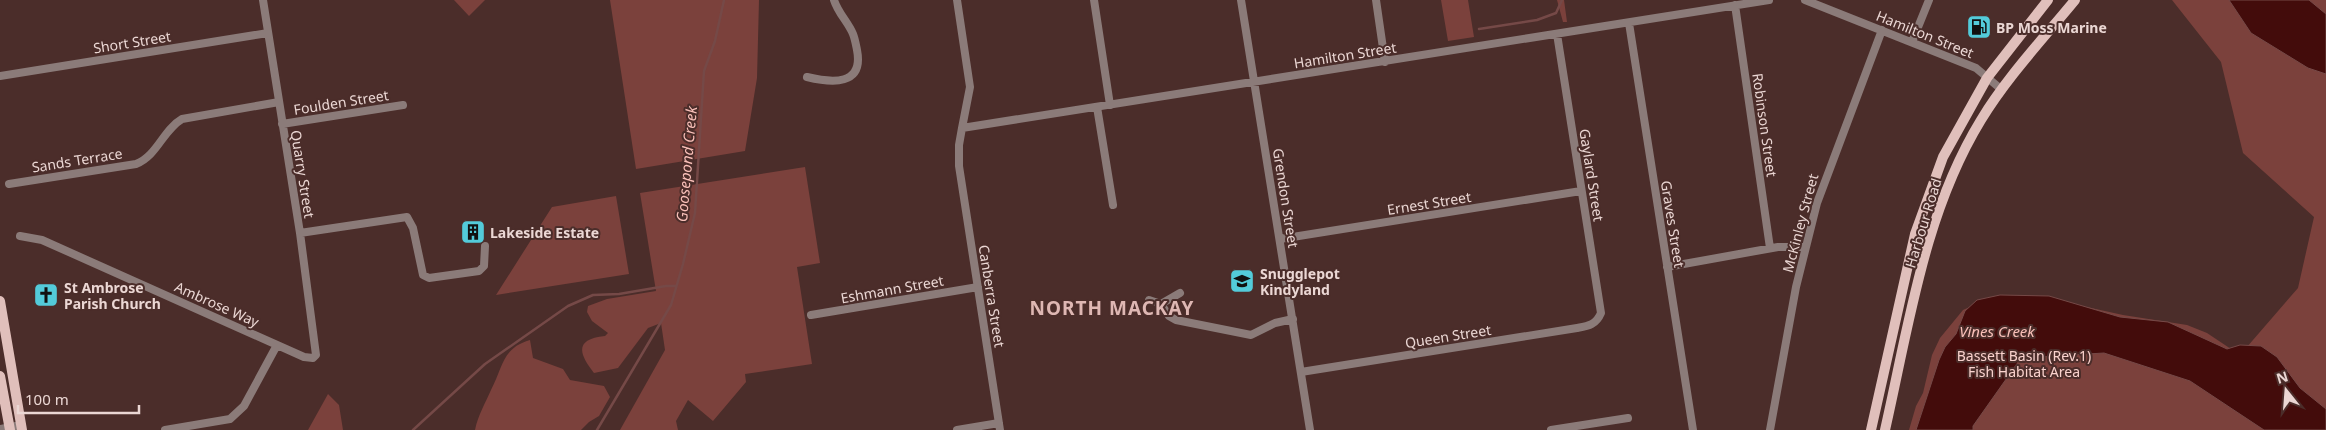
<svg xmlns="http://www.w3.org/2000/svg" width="2326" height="430" font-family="'Noto Sans',sans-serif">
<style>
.green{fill:#7b413c}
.water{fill:#430c0b;stroke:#754947}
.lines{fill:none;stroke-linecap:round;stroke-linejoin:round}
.stream{stroke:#754947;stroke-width:2.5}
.minor{stroke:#8b7b79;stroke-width:8}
.major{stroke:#e0bfbb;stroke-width:10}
.labels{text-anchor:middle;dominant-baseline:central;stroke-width:4;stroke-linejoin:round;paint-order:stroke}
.poi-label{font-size:14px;font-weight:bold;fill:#ebd7d4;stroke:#4b2d2a;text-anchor:start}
.street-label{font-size:14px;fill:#ebd7d4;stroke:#4b2d2a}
.park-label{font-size:14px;fill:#fad2cd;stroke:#4b2d2a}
.water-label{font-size:15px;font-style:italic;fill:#fac0b9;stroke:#4b2d2a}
.district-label{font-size:19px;font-weight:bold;letter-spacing:1px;fill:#deb7b3;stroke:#4b2d2a}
</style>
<rect width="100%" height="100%" fill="#4b2d2a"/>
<path class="green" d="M454 0H485L469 16Z
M610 0H759L757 78 745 151 636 169Z
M1441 0H1468L1474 37 1448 41Z
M1557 0H1564L1567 22H1563Z
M2172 0H2326V430H1909L1916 406 1923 393 1932 355 1940 338 1963 310 1981 302 2073 304 2123 315 2187 325 2207 333 2240 355 2298 288 2314 217 2243 153 2221 62Z
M805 167 820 263 797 267 812 364 745 374 746 382 713 421 688 400 676 421 678 430H620L665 350 661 323 648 328 618 368 594 373C578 353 575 339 605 336L608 333 592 321 587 312 588 306 607 299 656 291 640 193Z
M616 196 629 274 496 295 552 207Z
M530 340 533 358 563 369 570 380 604 386 610 397 599 416 589 422 581 430H475C478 415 485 404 491 390 503 367 502 348 530 340Z
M328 394 339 405 343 430H308Z"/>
<path class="water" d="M2229 0H2309L2326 14V74L2308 68 2251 33Z
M2000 295 2049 296 2120 317 2168 322 2227 349 2240 345 2261 346 2277 357 2300 388 2326 409V430H2264L2190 381 2104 353 2021 358 1973 426V430H1916L1939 360 1945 347 1956 334 1965 311 1977 300Z"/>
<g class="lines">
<path class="stream" d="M1479 29 1537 20 1556 13 1562 0
M413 430 485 364 568 306 593 295 619 294 666 286H676
M597 430 671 305 683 264 695 213 704 71 715 41 724 0"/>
<path class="minor" d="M957 0 970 87 962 128
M1094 0 1110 105
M1241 0 1310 430
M1376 0 1385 62
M1805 0 1976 68 2002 90
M1735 5 1770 248
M1629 23 1693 430
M1912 42 1929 0
M0 76 268 33
M807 77C832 83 864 86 857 50 856 45 855 39 853 34 848 22 838 13 834 0
M1097 107 1113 205
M282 124 403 105
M9 184 136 164C157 156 163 130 182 119L279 102
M300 233 407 217 413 228 423 275 429 278 479 271 484 266 485 246
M20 236 42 240 304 357 313 358 316 355 300 233 263 0
M1280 239 1581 191
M1667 267 1778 247H1805
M1180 293 1161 304 1169 316 1176 320 1251 335 1275 323 1293 319
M1149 300 1161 304
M811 315 978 287
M1301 372 1577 328C1588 326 1596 325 1601 313L1557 34
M0 429 21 425
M165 430 230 419 244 406 277 345
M957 430 999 423
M1000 430 959 166V145L962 128 1769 0
M1551 430 1628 418
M1770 430 1796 287 1817 203 1882 30"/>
<path class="major" d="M0 301 22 430
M0 376 10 430
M1871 430 1915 234 1943 157 1987 78 2048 0
M1885 430C1909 325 1924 213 1981 120 2007 77 2043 39 2075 0"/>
</g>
<defs>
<symbol id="fuel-square" viewBox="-11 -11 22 22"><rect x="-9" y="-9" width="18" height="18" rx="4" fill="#53cbda" stroke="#4b2d2a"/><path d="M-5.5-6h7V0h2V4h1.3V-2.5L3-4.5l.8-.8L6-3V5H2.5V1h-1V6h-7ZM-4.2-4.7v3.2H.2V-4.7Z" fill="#111"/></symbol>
<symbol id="building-square" viewBox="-11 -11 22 22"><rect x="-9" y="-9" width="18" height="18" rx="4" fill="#53cbda" stroke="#4b2d2a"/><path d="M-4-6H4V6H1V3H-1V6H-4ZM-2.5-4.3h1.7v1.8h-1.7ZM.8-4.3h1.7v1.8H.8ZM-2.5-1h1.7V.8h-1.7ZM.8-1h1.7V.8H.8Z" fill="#111"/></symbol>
<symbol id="school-square" viewBox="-11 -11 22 22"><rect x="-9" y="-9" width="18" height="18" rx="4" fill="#53cbda" stroke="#4b2d2a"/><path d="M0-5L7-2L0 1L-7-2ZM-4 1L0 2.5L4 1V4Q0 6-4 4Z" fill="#111"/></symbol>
<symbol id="church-square" viewBox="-11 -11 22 22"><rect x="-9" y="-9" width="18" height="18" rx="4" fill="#53cbda" stroke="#4b2d2a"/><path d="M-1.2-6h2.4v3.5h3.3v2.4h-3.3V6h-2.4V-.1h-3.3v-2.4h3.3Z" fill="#111"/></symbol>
</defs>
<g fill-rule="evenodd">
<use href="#fuel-square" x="1965" y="13" width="28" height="28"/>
<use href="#building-square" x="459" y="218" width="28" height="28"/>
<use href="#school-square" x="1228" y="267" width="28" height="28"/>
<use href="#church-square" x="32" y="281" width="28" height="28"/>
</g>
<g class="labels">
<g class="poi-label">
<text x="1996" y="27">BP Moss Marine</text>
<text x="490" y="232">Lakeside Estate</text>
<text x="1260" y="273">Snugglepot<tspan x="1260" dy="16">Kindyland</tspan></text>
<text x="64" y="287">St Ambrose<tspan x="64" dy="16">Parish Church</tspan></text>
</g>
<g class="street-label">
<text transform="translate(1925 34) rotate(22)">Hamilton Street</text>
<text transform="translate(132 42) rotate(-9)">Short Street</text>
<text transform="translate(1345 55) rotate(-9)">Hamilton Street</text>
<text transform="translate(341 102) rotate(-9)">Foulden Street</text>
<text transform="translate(1765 125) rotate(82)">Robinson Street</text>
<text transform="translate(77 160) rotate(-9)">Sands Terrace</text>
<text transform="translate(303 174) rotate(81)">Quarry Street</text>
<text transform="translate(1592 175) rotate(81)">Gaylard Street</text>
<text transform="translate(1286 198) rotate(81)">Grendon Street</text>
<text transform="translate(1429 203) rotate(-9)">Ernest Street</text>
<text transform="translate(1800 223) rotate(-75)">McKinley Street</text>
<text transform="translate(1923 223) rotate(-73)">Harbour Road</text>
<text transform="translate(1673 224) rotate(81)">Graves Street</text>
<text transform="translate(892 289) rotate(-10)">Eshmann Street</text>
<text transform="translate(992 296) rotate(81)">Canberra Street</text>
<text transform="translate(217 304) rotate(24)">Ambrose Way</text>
<text transform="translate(1448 336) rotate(-9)">Queen Street</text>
</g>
<g class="park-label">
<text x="2024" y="355">Bassett Basin (Rev.1)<tspan x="2024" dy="16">Fish Habitat Area</tspan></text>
</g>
<g class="water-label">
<text transform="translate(686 164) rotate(-85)">Goosepond Creek</text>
<text x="1997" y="331">Vines Creek</text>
</g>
<g class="district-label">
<text x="1112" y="308">NORTH MACKAY</text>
</g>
</g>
<g transform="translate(2286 390) rotate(343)" stroke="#4b2d2a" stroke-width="4" paint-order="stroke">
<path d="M0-4L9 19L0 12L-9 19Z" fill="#ebd7d4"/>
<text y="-8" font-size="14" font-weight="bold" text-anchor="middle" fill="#ebd7d4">N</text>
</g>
<path d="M18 405v8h121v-8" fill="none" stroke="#ebd7d4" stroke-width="2.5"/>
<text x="25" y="405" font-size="15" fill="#ebd7d4" stroke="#4b2d2a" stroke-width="4" paint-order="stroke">100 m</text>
</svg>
